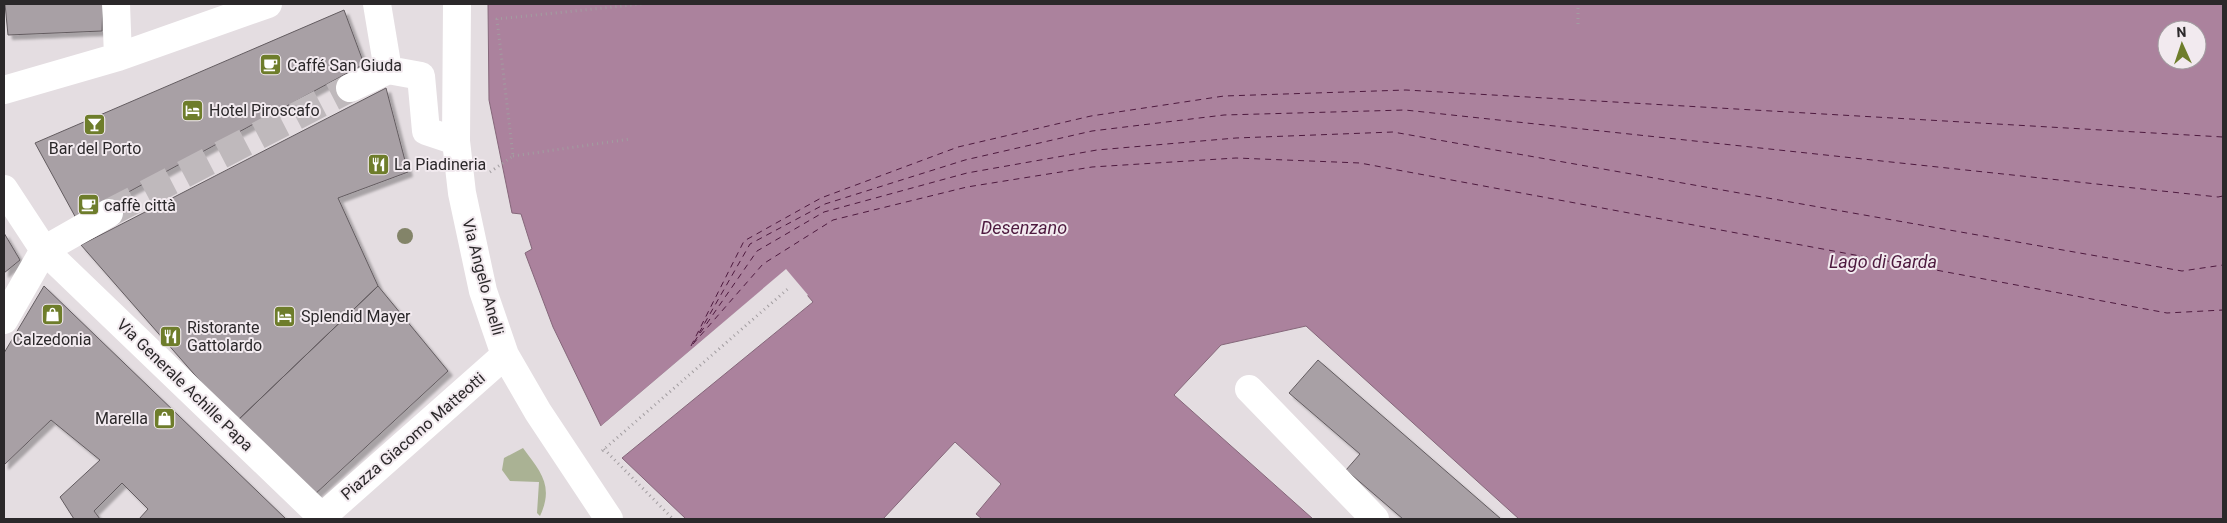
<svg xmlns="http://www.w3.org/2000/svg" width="2227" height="523" font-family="Roboto,sans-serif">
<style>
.green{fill:#aab294}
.water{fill:#ab829d;stroke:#85677a;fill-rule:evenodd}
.pier{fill:#e4dde1}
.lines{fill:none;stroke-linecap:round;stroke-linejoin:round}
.ferry{stroke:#4e1a3f;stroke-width:1;stroke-dasharray:6 5;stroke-linecap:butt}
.building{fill:#a8a0a5;stroke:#635c60;filter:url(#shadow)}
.minor-tunnel{stroke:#bfb9bc;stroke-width:28;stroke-dasharray:28 14;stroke-linecap:butt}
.path{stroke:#a29da0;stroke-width:3;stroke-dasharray:1 4;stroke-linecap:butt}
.minor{stroke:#fff;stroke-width:28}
.tree{fill:#838469}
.labels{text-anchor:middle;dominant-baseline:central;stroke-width:4;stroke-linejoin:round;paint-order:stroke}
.poi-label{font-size:16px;fill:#2b282a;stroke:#f2eaef;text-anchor:start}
.street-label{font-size:16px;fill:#2b282a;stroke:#f2eaef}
.water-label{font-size:18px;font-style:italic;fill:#4e1a3f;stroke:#f2eaef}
</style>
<defs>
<filter id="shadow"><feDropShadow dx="4.5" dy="4.5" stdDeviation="1" flood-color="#0004"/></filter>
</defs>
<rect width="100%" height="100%" fill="#e4dde1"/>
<path class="green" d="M523 448C541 472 554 486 540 516L537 513 539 482 510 481 502 470 504 458Z"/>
<path class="water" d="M488 4H2223V519H1519L1306 326 1221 345 1174 395 1313 519H982L976 514 1001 484 955 442 883 519H686L622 458 813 302 786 270 601 426 553 327 525 253 532 249 521 214 512 213 489 100ZM2167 30H2197V60H2167Z"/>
<path class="pier" d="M786 269 808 295 806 297 786 273 602 428 601 426Z"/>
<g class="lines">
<path class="ferry" d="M699 333 750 244 825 204 965 160 1092 131 1224 115 1405 110 2218 197 2223 196
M694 342 757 251 824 212 967 173 1097 150 1236 138 1393 132 2182 271 2223 265
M693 344 763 264 833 220 967 187 1092 167 1236 158 1360 163 2167 313 2223 310
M691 346 744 241 821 198 958 147 1091 116 1224 96 1406 90 2223 137"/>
</g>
<path class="building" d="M5 4H103L102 31 8 35Z
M344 10 364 64 77 220 35 143Z
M386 88 408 172 338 198 378 286 236 422 81 245Z
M4 233 20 260 4 273Z
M44 286 286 519H139L148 509 122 483 94 511 100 519H74L60 497 100 460 51 420 4 465V353Z
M378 286 448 371 313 496 236 422Z
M1318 360 1501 519H1403L1346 470 1360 454 1289 393Z"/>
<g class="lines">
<path class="minor-tunnel" d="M109 213 350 88"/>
<path class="path" d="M1578 24V4
M513 156 630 139
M490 172 513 156 497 19 642 4
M604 449 673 519
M602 451 790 287"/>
<path class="minor" d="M116 4 118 57
M377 4 388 70 421 76 426 131 456 141
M457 4 456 141 462 193 483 291 505 355 538 412 609 519
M350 88 388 70
M4 90 118 57 268 4
M4 189 44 250 322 517 327 519
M44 250 109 213
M4 320 44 250
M1249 389 1375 519
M322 517 505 355"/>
</g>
<circle class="tree" cx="405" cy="236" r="8"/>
<defs>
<symbol id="cafe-square" viewBox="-11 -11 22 22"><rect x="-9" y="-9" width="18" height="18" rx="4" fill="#6e7d2b" stroke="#f2eaef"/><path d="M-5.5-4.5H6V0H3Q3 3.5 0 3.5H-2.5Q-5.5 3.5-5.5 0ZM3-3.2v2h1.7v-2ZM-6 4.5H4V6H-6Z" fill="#fff"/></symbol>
<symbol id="hotel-square" viewBox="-11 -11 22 22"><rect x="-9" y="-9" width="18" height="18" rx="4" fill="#6e7d2b" stroke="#f2eaef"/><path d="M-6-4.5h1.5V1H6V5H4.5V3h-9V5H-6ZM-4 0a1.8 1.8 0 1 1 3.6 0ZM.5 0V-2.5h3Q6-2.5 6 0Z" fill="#fff"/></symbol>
<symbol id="bar-square" viewBox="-11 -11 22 22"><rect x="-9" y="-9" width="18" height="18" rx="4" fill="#6e7d2b" stroke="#f2eaef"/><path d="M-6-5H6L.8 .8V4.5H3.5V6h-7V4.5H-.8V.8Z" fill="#fff"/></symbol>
<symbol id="restaurant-square" viewBox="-11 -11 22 22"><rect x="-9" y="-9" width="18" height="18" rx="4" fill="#6e7d2b" stroke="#f2eaef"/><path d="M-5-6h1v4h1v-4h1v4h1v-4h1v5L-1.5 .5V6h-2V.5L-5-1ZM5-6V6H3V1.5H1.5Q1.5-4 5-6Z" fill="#fff"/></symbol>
<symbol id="shop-square" viewBox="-11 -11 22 22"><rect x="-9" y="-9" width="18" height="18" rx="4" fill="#6e7d2b" stroke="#f2eaef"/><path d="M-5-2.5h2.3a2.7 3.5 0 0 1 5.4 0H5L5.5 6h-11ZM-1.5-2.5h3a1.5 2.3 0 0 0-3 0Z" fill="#fff"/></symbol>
</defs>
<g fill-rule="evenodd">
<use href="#cafe-square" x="258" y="52" width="25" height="25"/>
<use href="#hotel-square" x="180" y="98" width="25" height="25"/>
<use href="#bar-square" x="82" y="112" width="25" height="25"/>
<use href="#restaurant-square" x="366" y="152" width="25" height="25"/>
<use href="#cafe-square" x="76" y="192" width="25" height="25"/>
<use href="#shop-square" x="40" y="302" width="25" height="25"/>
<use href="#hotel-square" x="272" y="304" width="25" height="25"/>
<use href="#restaurant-square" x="158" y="324" width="25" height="25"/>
<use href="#shop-square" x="152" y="406" width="25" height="25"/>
</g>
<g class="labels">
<g class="poi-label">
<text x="287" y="65">Caffé San Giuda</text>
<text x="209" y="110">Hotel Piroscafo</text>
<text x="95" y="148" text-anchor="middle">Bar del Porto</text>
<text x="394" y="164">La Piadineria</text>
<text x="104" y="205">caffè città</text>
<text x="301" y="316">Splendid Mayer</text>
<text x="187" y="327">Ristorante<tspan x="187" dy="18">Gattolardo</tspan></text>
<text x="52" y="339" text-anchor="middle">Calzedonia</text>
<text x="148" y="418" text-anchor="end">Marella</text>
</g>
<g class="street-label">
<text transform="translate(483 277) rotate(75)">Via Angelo Anelli</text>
<text transform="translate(185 385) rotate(44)">Via Generale Achille Papa</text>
<text transform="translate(413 436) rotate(-41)">Piazza Giacomo Matteotti</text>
</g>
<g class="water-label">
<text x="1024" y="227">Desenzano</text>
<text x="1883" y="261">Lago di Garda</text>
</g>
</g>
<rect width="2227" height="523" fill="none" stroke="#2b282a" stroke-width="10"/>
<g transform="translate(2182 45) rotate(357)"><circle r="24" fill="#f2eaef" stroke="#a29ca0"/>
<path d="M0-4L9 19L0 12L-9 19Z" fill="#6e7d2b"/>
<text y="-8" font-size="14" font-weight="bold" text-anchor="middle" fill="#2b282a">N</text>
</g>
</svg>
